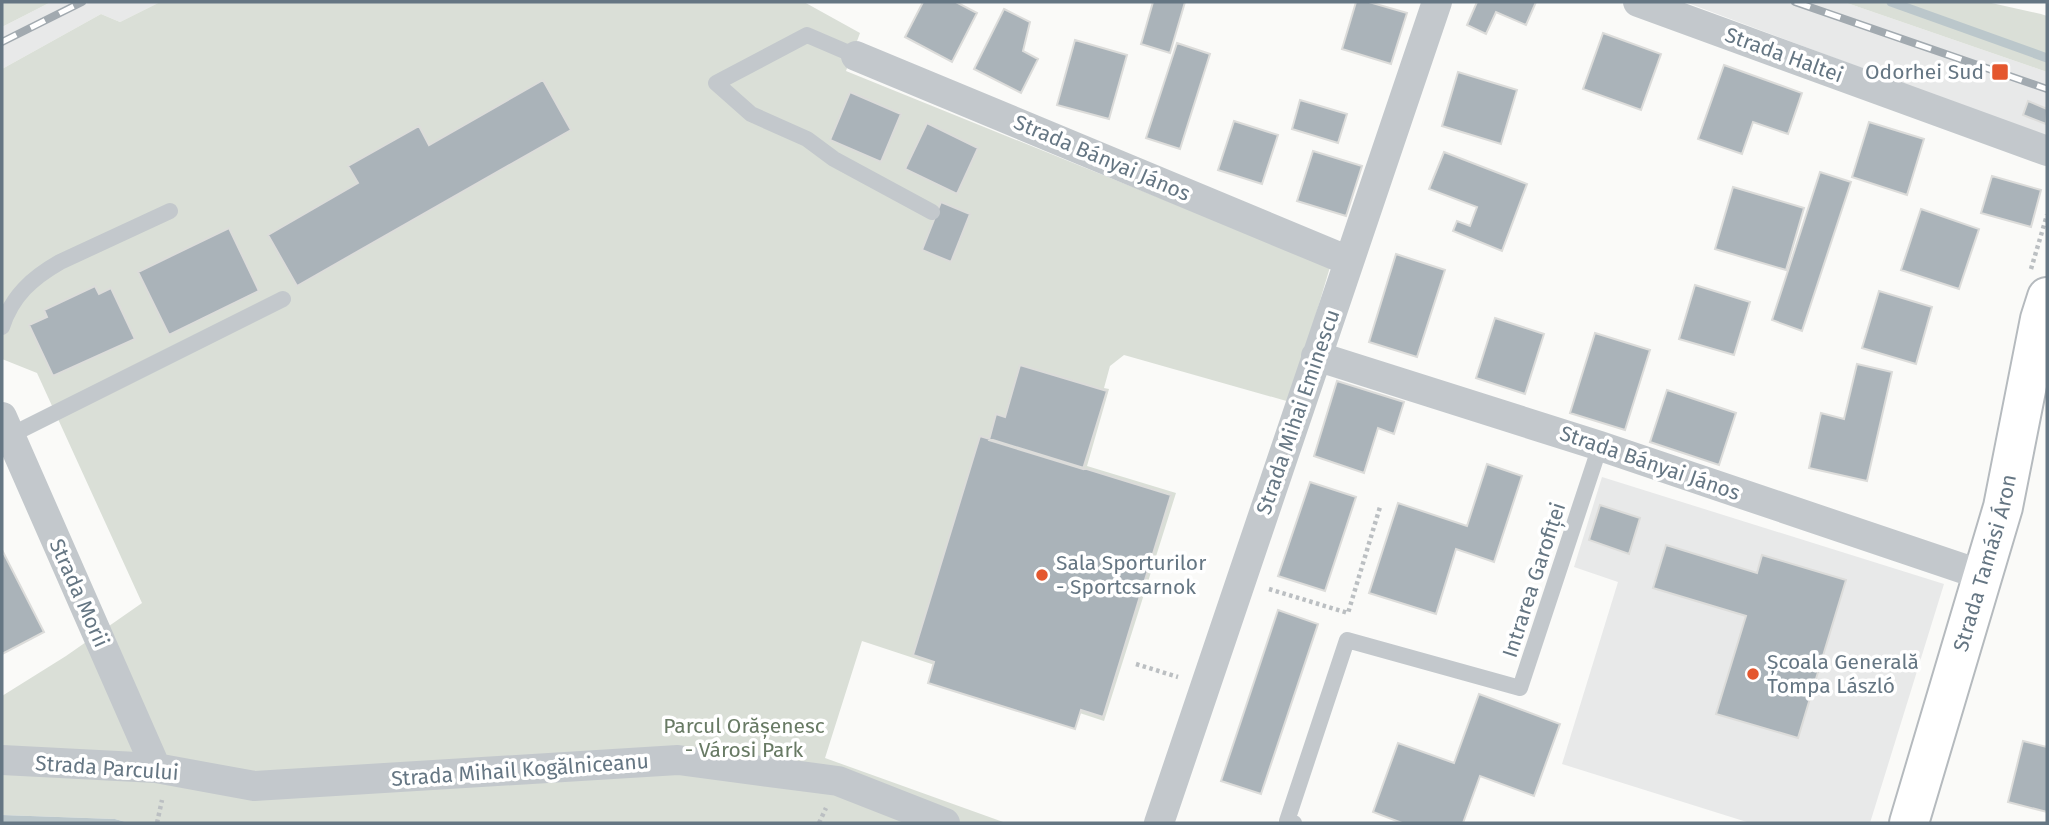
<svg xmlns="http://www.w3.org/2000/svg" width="2049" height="825" font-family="'Fira Sans',sans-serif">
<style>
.built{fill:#e8e9e9}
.green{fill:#dadfd7}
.water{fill:#bbc7cb}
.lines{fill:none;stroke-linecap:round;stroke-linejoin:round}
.stream{stroke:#bbc7cb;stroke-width:9}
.building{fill:#aab3b9;stroke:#dcdcda;stroke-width:2}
.primary-casing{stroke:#b5babe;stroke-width:42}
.path{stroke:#bbbfc2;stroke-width:4.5;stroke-dasharray:3.5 3.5;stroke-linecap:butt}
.lane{stroke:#c3c8cc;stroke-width:16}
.street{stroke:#c3c8cc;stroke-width:30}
.primary{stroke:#fff;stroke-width:38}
.rail-casing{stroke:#a2aab0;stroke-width:8}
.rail{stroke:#fff;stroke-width:5;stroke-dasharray:16;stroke-linecap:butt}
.poi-dot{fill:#e4572e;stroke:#fff;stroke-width:2.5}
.labels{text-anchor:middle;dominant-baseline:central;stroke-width:7;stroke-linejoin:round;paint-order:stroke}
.street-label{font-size:21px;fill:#657683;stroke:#fff}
.poi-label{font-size:21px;fill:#657683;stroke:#fff;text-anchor:start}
.park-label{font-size:21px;fill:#687a64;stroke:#fff}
</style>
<rect width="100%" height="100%" fill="#fafaf8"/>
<path class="built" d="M51 2H160L120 22 101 14 2 69V27Z
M1685 2H1844L2047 72V137Z
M1602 477 1944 584 1870 823H1750L1562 764 1618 582 1574 567Z"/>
<path class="green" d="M2 2H51L2 27Z
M160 2H804L860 33 846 71 1330 267 1290 402 1124 355 1110 366 1104 388 1109 389 1087 466 1176 493 1104 721 862 641 825 758 1006 823H129L115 819 2 815V696L66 656 142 603 37 373 2 359V69L101 14 120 22Z
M1844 2H1987L2041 14 2047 16V72Z"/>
<path class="water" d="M2 815 115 819 129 823H2Z"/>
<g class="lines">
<path class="stream" d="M1891 2 2047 58"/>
</g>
<path class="building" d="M923 2H956L977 13 952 62 905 37Z
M1153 2H1185L1170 53 1141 44Z
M1356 2H1369L1407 13 1391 64 1342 49Z
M1477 2H1536L1526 25 1496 12 1486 34 1467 25Z
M1004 9 1030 22 1023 51 1038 59 1021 93 974 69Z
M1603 33 1661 54 1641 110 1583 89Z
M1075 40 1127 55 1109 119 1057 105Z
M1177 43 1210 54 1180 149 1146 138Z
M1724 65 1802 93 1788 134 1753 122 1742 154 1698 139Z
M1458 72 1517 90 1501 144 1442 126Z
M543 80 571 130 297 286 268 235 358 183 348 166 419 126 429 145Z
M850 92 901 114 881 162 830 140Z
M1300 100 1347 114 1338 143 1292 129Z
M2028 101 2047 109 2046 124 2023 115Z
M1234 121 1278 135 1262 184 1218 170Z
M1869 122 1924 139 1907 195 1852 177Z
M927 123 978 148 957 194 905 169Z
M1313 151 1362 166 1346 216 1297 201Z
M1444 152 1527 184 1502 251 1453 231 1457 221 1470 226 1477 207 1429 189Z
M1820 172 1851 182 1802 331 1772 320Z
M1992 176 2041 190 2031 227 1981 213Z
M1733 187 1804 208 1786 270 1715 249Z
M941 202 970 214 951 262 922 250Z
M1921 209 1979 229 1959 289 1901 270Z
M229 228 259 291 169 335 138 272Z
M1396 254 1445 270 1417 357 1369 342Z
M1695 285 1750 302 1734 355 1679 339Z
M95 286 99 294 111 288 135 339 53 376 29 325 47 317 44 310Z
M1879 291 1932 307 1916 364 1862 348Z
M1495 318 1544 334 1525 394 1476 378Z
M1595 333 1650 350 1625 430 1570 413Z
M1857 364 1892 372 1867 481 1809 468 1821 413 1844 419Z
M1020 365 1107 391 1083 469 989 440 996 414 1005 417Z
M1337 381 1404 402 1394 434 1378 428 1364 473 1314 456Z
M1667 390 1736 413 1719 465 1650 442Z
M980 436 1171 495 1103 717 1081 710 1075 729 928 683 934 662 913 655Z
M1487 464 1522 476 1494 562 1456 549 1436 614 1369 593 1398 503 1467 526Z
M1310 482 1356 497 1325 591 1278 576Z
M1600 505 1640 518 1629 554 1589 540Z
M1666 545 1757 573 1762 555 1846 580 1798 738 1716 714 1746 616 1653 588Z
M2 550 44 632 2 654Z
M1278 610 1318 624 1261 794 1221 781Z
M1479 694 1560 724 1534 796 1480 776 1463 823H1402L1373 812 1398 743 1454 763Z
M2023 741 2047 747V812L2008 802Z"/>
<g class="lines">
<defs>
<g id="primary">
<path id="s1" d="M1909 823 2003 507 2040 319 2047 297"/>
</g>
</defs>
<use href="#primary" class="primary-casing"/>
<path class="path" d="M2031 269 2047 215
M1269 589 1348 613 1380 507
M1136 664 1178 677
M157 823 162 800
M819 823 826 808"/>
<path class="lane" d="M856 56 807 35 716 83 751 114 807 139 834 159 932 212
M2 327C12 296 32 278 60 262L170 211
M9 436 283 299
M1294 823 1287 821 1347 640 1520 688 1600 446"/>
<path class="street" d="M1638 2 2047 151
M856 56 1349 261
M1316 356 1600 446 1982 575
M2 417 156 768
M2 760 156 768 254 786 678 760 838 781 945 823
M1159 823 1437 2"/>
<use href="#primary" class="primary"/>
<defs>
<path id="rail" d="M1795 2 2047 89
M2 42 82 2"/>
</defs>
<use href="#rail" class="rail-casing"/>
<use href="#rail" class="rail"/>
</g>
<g class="poi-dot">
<rect x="1991" y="63" width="18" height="18" rx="3.5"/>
<circle cx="1042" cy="575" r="7"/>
<circle cx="1753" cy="674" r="7"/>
</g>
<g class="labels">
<g class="street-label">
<text transform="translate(1784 55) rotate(20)">Strada Haltei</text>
<text transform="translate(1102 158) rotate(23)">Strada Bányai János</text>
<text transform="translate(1298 412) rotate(-71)">Strada Mihai Eminescu</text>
<text transform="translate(1650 463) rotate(19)">Strada Bányai János</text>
<text stroke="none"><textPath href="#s1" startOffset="271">Strada Tamási Áron</textPath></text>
<text transform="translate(1534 580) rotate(-72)">Intrarea Garofiței</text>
<text transform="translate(79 593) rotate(66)">Strada Morii</text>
<text transform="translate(107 768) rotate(4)">Strada Parcului</text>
<text transform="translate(520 770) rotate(-4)">Strada Mihail Kogălniceanu</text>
</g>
<g class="poi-label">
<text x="1984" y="72" text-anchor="end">Odorhei Sud</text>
<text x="1056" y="563">Sala Sporturilor<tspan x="1056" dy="24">- Sportcsarnok</tspan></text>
<text x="1767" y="662">Școala Generală<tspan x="1767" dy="24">Tompa László</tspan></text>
</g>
<g class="park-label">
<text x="744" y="726">Parcul Orășenesc<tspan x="744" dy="24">- Városi Park</tspan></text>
</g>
</g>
<rect width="2049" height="825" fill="none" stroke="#657683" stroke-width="7"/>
</svg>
